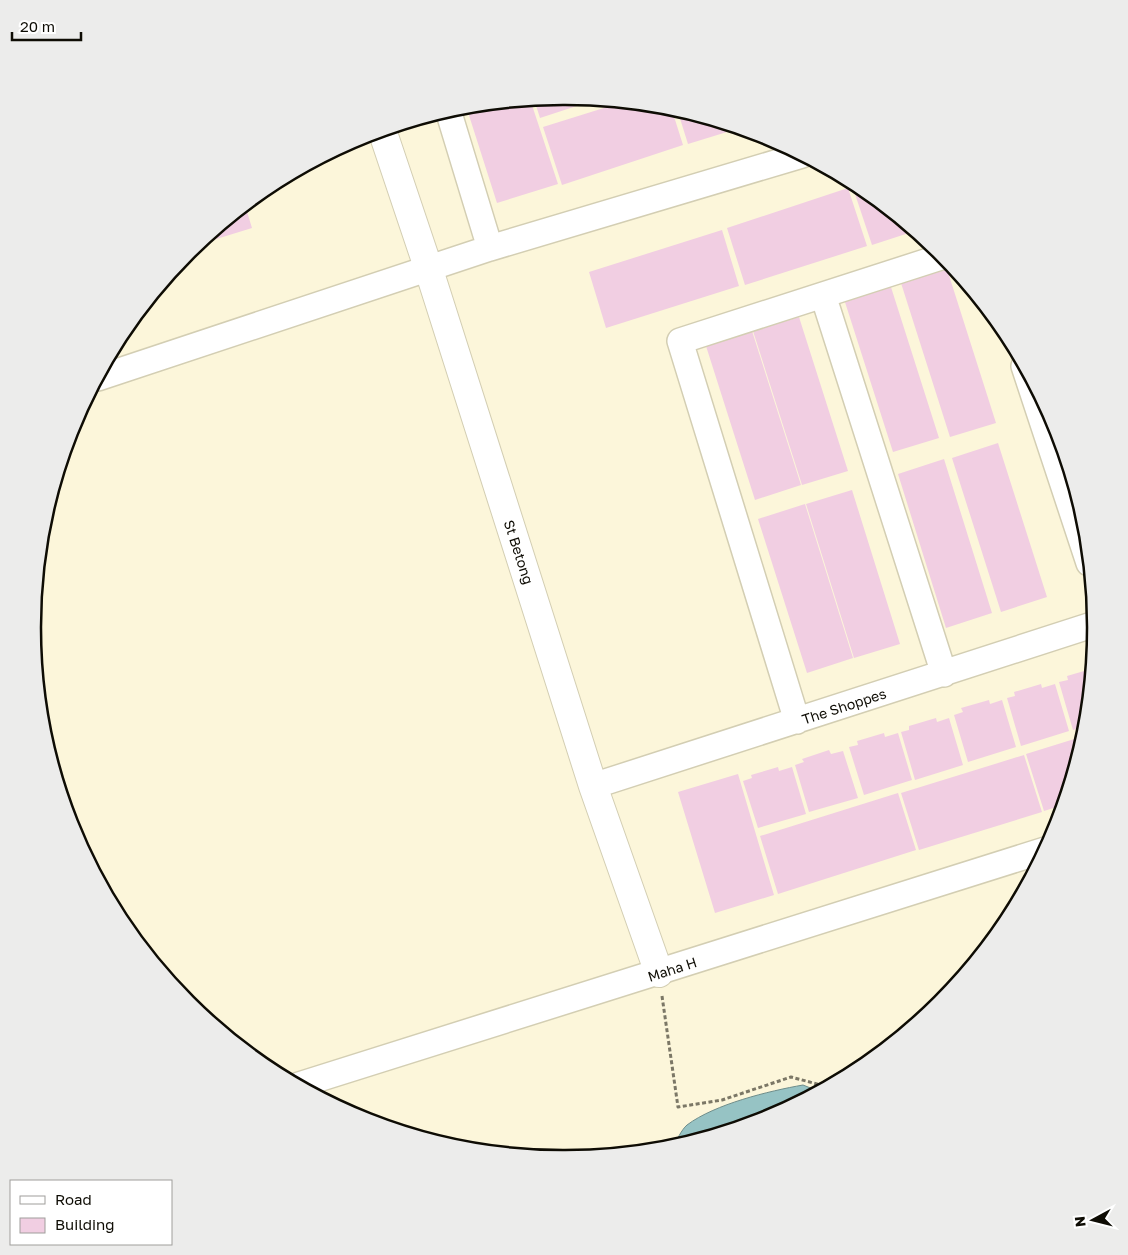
<svg xmlns="http://www.w3.org/2000/svg" width="1128" height="1255" font-family="'Golos Text',sans-serif">
<style>
.water{fill:#96c3c4;stroke:#6d8c8a}
.building{fill:#f1cee2}
.lines{fill:none;stroke-linecap:round;stroke-linejoin:round}
.minor-casing{stroke:#d3ceb3;stroke-width:28}
.major-casing{stroke:#d3ceb3;stroke-width:30}
.path{stroke:#7b7766;stroke-width:3;stroke-dasharray:4 2.5;stroke-linecap:butt}
.minor{stroke:#fff;stroke-width:25}
.major{stroke:#fff;stroke-width:28}
.labels{text-anchor:middle;dominant-baseline:central;stroke-width:4;stroke-linejoin:round;paint-order:stroke}
.street-label{font-size:14px;fill:#0e0c04;stroke:#fff}
.rim{fill:none;stroke:#0e0c04;stroke-width:2.5}
</style>
<rect width="100%" height="100%" fill="#fcf6da"/>
<path class="water" d="M803 1085 818 1091 767 1119 672 1147C677 1141 681 1130 687 1125 715 1104 769 1091 803 1085Z"/>
<path class="building" d="M564 96 598 99 540 118 534 99Z
M530 99 558 184 497 203 466 106Z
M623 102 671 107 683 145 562 185 543 127Z
M677 109 701 116 740 128 688 144Z
M860 186 873 197 915 231 872 245 853 188Z
M848 188 867 246 745 285 727 228Z
M245 205 252 228 197 245H196Z
M722 230 739 286 606 328 589 272Z
M947 269 996 423 950 437 901 283Z
M890 284 939 438 893 452 844 299Z
M799 317 848 471 802 485 753 331Z
M752 331 801 485 755 500 706 346Z
M998 443 1047 597 1001 612 952 458Z
M944 459 992 613 946 628 898 474Z
M852 490 900 644 854 658 806 504Z
M805 504 853 658 807 673 758 519Z
M1091 669 1086 726 1073 730 1059 682 1068 680 1067 676Z
M1041 684 1042 688 1055 684 1069 731 1021 746 1007 698 1015 696 1014 692Z
M989 700 990 704 1002 700 1016 747 968 762 954 715 963 712 961 708Z
M936 718 937 722 949 718 963 765 915 780 901 732 909 730V726Z
M884 733 885 737 898 733 912 780 864 795 849 747 858 745 857 741Z
M1084 736 1063 805 1044 811 1026 754Z
M829 750 831 754 843 751 858 798 809 812 795 765 804 762 802 759Z
M1024 755 1042 812 919 850 901 793Z
M778 767 779 771 792 767 806 814 758 828 743 781 752 778 751 775Z
M738 774 774 895 715 913 678 792Z
M898 793 916 850 778 894 760 836Z"/>
<g class="lines">
<defs>
<path id="minor" d="M448 110 490 248
M823 295 944 674
M1024 366 1089 563
M98 378 490 248 802 155
M797 721 680 341 944 256
M593 786 1095 624
M299 1085 1045 850"/>
<path id="major" d="M382 130 429 270 593 786 659 973"/>
</defs>
<use href="#minor" class="minor-casing"/>
<use href="#major" class="major-casing"/>
<path class="path" d="M662 996 678 1107 722 1100 791 1077 817 1084 823 1089"/>
<use href="#minor" class="minor"/>
<use href="#major" class="major"/>
</g>
<g class="labels">
<g class="street-label">
<text transform="translate(519 552) rotate(72)">St Betong</text>
<text transform="translate(844 706) rotate(-18)">The Shoppes</text>
<text transform="translate(672 969) rotate(-18)">Maha H</text>
</g>
</g>
<path d="M0 0H1128V1255H0ZM563 105H565A522 522 0 0 1 1087 627V628A522 522 0 0 1 565 1150H563A522 522 0 0 1 41 628V627A522 522 0 0 1 563 105Z" fill="#ececeb" fill-rule="evenodd"/>
<path class="rim" d="M563 105H565A522 522 0 0 1 1087 627V628A522 522 0 0 1 565 1150H563A522 522 0 0 1 41 628V627A522 522 0 0 1 563 105Z"/>
<rect x="10" y="1180" width="162" height="65" fill="#ffffff" stroke="#9f9e9b"/>
<rect x="20" y="1196" width="25" height="8" fill="#ffffff" stroke="#9f9e9b"/>
<text x="55" y="1205" font-size="15" fill="#0e0c04">Road</text>
<rect x="20" y="1218" width="25" height="15" fill="#f1cee2" stroke="#9f9e9b"/>
<text x="55" y="1230" font-size="15" fill="#0e0c04">Building</text>
<g transform="translate(1093 1220) rotate(263)" stroke="#ffffff" stroke-width="4" paint-order="stroke">
<path d="M0-4L9 19L0 12L-9 19Z" fill="#0e0c04"/>
<text y="-8" font-size="14" font-weight="bold" text-anchor="middle" fill="#0e0c04">N</text>
</g>
<path d="M12 32v8h69v-8" fill="none" stroke="#0e0c04" stroke-width="2.5"/>
<text x="20" y="32" font-size="15" fill="#0e0c04" stroke="#ffffff" stroke-width="4" paint-order="stroke">20 m</text>
</svg>
